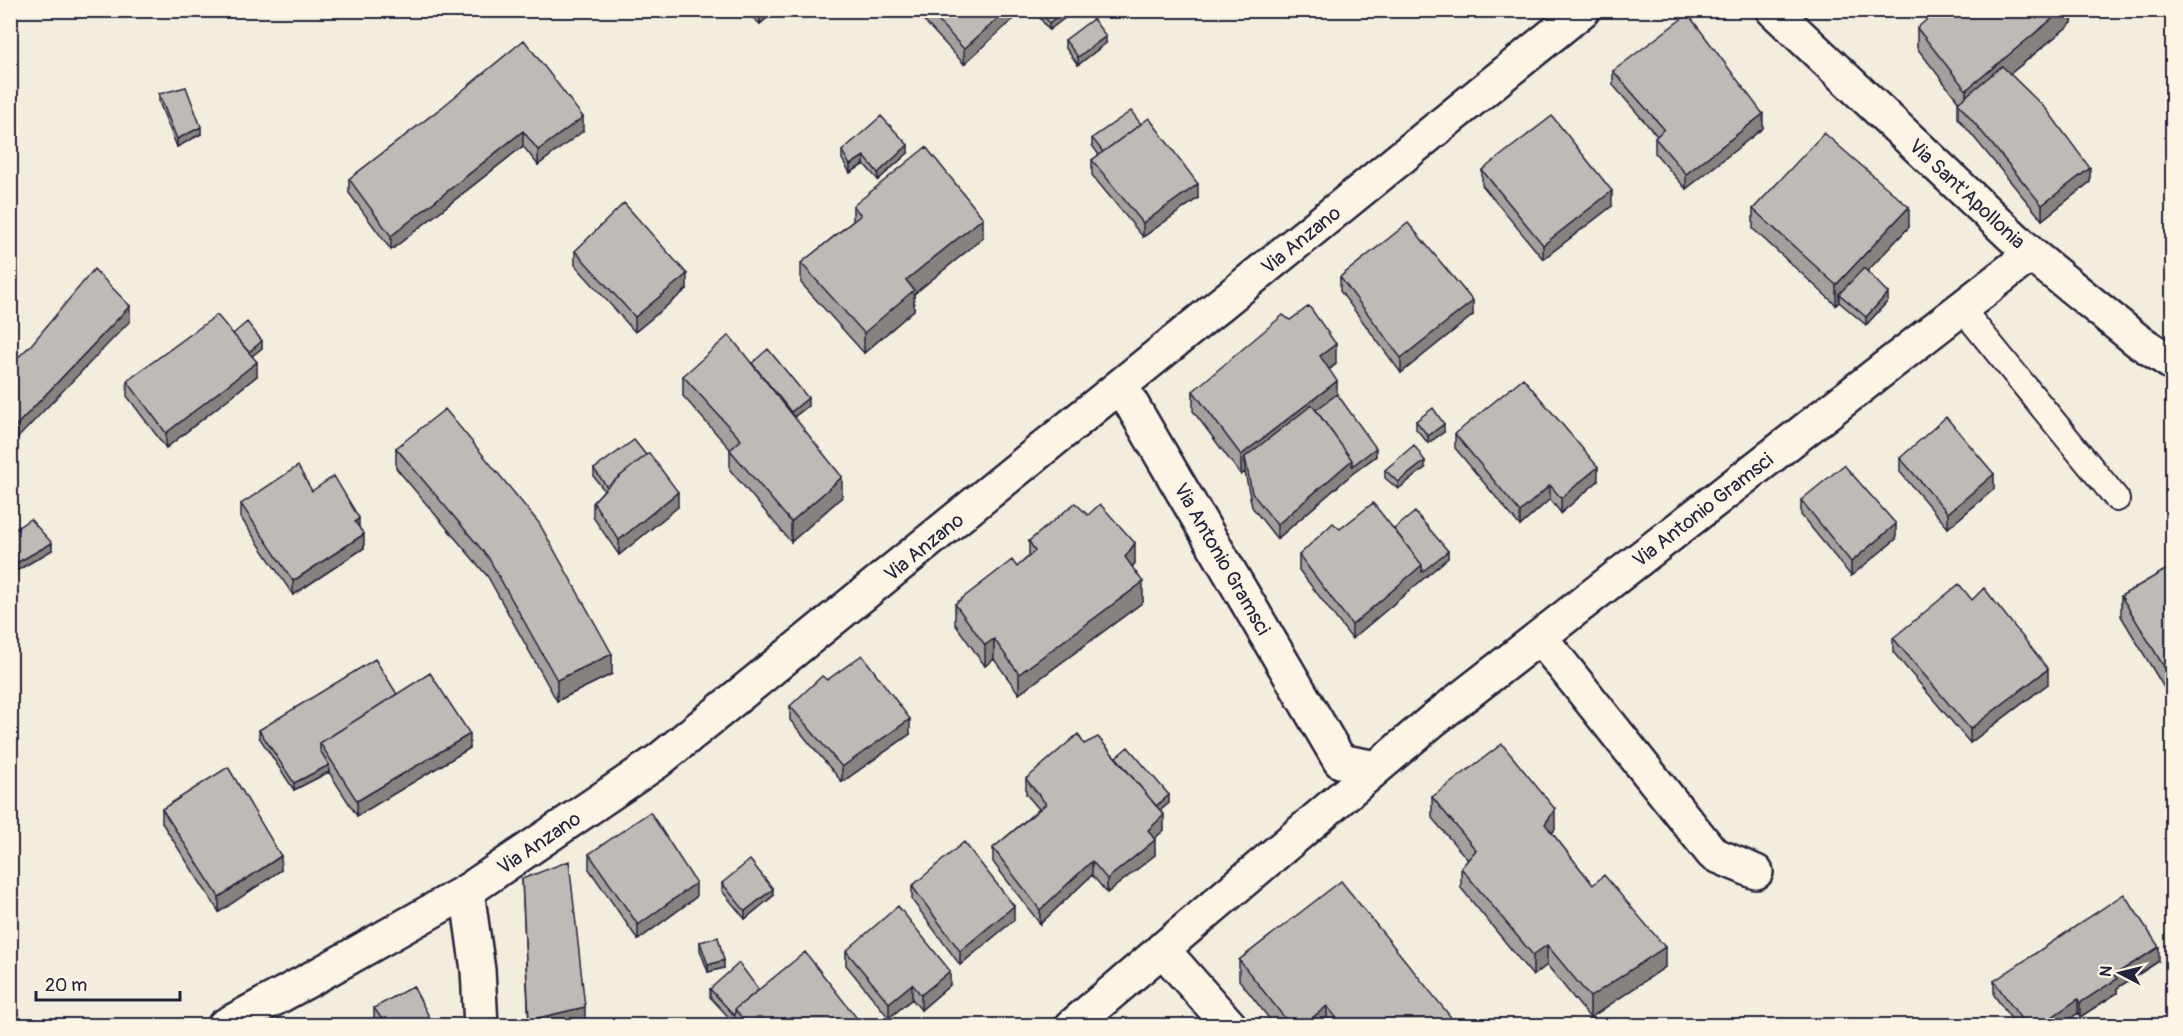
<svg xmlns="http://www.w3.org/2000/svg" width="2183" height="1036" font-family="Pangolin,sans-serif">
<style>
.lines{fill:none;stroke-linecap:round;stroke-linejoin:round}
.lane-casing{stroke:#22223b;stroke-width:28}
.street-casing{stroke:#22223b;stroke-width:38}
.secondary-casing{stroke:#22223b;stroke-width:38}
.lane{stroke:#fcf5e5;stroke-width:24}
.street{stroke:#fcf5e5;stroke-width:33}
.secondary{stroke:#fcf5e5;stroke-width:33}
.wall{fill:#a4a09d;stroke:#22223b;stroke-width:1.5}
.shaded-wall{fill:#86827f;stroke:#22223b;stroke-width:1.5}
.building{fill:#bfbab6;stroke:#22223b;stroke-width:1.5}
.labels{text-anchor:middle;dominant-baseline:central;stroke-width:6;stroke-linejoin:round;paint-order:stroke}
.street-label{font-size:20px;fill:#22223b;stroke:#fcf5e5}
</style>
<rect width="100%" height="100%" fill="#f3edde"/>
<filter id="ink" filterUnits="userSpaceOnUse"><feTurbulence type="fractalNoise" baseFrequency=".0167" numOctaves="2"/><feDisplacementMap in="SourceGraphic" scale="12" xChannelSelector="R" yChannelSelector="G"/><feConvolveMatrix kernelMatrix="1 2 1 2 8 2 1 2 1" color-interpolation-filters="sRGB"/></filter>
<g filter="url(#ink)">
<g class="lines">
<defs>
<path id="lane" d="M1962 309 2117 499"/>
<path id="street" d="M1773 10 2031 254 2137 340 2172 363
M1121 386 1340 761 1376 768
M1540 637 1713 854 1756 872
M467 891 478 970 481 1026
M1162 949 1230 1026
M1072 1026 1433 720 2031 254"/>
<path id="secondary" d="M224 1026 309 980 467 891 658 761 1583 10"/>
</defs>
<use href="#lane" class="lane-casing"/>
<use href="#street" class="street-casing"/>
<use href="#secondary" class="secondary-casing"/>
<use href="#lane" class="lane"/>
<use href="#street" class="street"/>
<use href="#secondary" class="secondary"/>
</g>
<path class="wall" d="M744 10H776L760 24Z
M914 10H1023L964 64Z
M1034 10H1075L1049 30Z
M2072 10V23L2010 74 2090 182 2042 220 1958 118V103L1959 102 1917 48V28Z
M1065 40 1106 43 1078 65 1065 47Z
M1613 71 1763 128 1686 189 1655 153V138L1657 136 1613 85Z
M159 94 201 134 177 147 159 102Z
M441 108 583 131 538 165 523 146 391 250 349 193V179Z
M1092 138 1198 198 1143 237 1092 175V160L1099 155 1092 145Z
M842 151 908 153 878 180 864 164 850 173 842 159Z
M1482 170 1612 206 1543 259 1482 185Z
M853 206 983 238 914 294V310L864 353 801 283V263L853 221Z
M1753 209 1909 227 1867 271 1888 301 1866 325 1839 302 1836 305 1753 229Z
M575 251 687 289 635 332 575 265Z
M1340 277 1473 315 1401 373 1340 291Z
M233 334 262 348 252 356 257 376 166 448 127 396V381Z
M752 363 808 406 794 417 842 497 791 542 730 470V449L683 396V376Z
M1336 364 1329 370 1337 394 1376 456 1352 474 1277 539 1252 507 1245 472 1241 475 1193 411V391Z
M1416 421 1444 432 1428 443 1416 429Z
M1455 434 1598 481 1561 513 1550 499 1520 526 1455 448Z
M396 448 612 674 557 701 488 577 396 468Z
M1900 458 1994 489 1948 528 1900 472Z
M1425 468 1398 489 1385 478V470Z
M594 469 678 507 619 555 593 517V502L604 490 594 477Z
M312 491 359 528 364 548 293 595 241 518V504Z
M1801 500 1896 539 1851 576 1801 515Z
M1394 529 1448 558 1352 639 1299 570V555Z
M10 533 52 550 13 573 10 570Z
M1029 541 1135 563 1132 567 1143 602 1019 694 994 659 985 666 955 624V604L1017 567 1029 556Z
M2172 566V701L2121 616V596Z
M1972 600 2048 684 1970 743 1893 652V638Z
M397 694 470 748 357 816 329 772 294 790 259 737V730Z
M790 706 910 734 842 782 790 720Z
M1084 744 1116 757 1169 803 1160 810 1164 830 1154 839 1155 855 1107 893 1092 875 1040 924 993 862V848L1039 809 1026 794V779Z
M1432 797 1555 829 1552 833 1593 885 1665 967 1590 1018 1547 965 1533 976 1461 888V868L1468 860 1432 818Z
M162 809 281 870 219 912 162 823Z
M589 854 696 897 638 940 589 869Z
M522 879 585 1022 568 1026H529Z
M722 883 773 896 745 919 722 891Z
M912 886 1014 920 960 965 912 900Z
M700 942 724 968 708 972 700 950Z
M846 951 950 985 921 1010 912 999 889 1018 846 965Z
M1239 960 1458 1026H1275L1239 980Z
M2159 961 2117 988V993L2080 1017 2078 1013 2060 1026H2016L1994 995V981Z
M710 989 759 990 863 1026H737L710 997Z
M374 1008 434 1026 375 1023 374 1022Z"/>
<path class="shaded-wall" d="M767 10H776L760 24V17Z
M1007 10H1023L964 64V49Z
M1065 10H1075L1049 30V23Z
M2063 10H2072V23L1966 110V90Z
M1106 36V43L1078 65V57Z
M1763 114V128L1686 189V174Z
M583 117V131L538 165V150Z
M201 127V134L177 147V139Z
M523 131V146L391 250V236Z
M908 145V153L878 180V173Z
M864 156V164L850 173V165Z
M2090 168V182L2042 220V205Z
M1198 184V198L1143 237V223Z
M1612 191V206L1543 259V245Z
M1909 207V227L1843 297 1839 294V302L1836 305V285Z
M983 218V238L914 294V310L864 353V333L906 280Z
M687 274V289L635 332V317Z
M1888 293V301L1866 325V317Z
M1473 301V315L1401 373V358Z
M130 306V321L10 446V432Z
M262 341V348L245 362V355Z
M1336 344V364L1320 376V356Z
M257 362V376L166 448V433Z
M1337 381V401L1245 457V472L1241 475V455Z
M808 398V406L785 424V417Z
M1444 424V432L1428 443V436Z
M1376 448V456L1352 474 1277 539V525L1352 460Z
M1425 461V468L1398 489V482Z
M1598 467V481L1561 513V498Z
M1994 474V489L1948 528V513Z
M842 477V497L791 542V522Z
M1550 485V499L1520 526V512Z
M678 492V507L619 555V540Z
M359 518V533L355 522Z
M1896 524V539L1851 576V562Z
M364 534V548L293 595V581Z
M52 543V550L13 573V565Z
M1135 543V563L1125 577V557Z
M1448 551V558L1352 639V625L1422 565Z
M1143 582V602L1019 694V674Z
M994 639V659L985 666V645Z
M612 654V674L557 701V680Z
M2048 669V684L1970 743V729Z
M910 719V734L842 782V767Z
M470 734V748L357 816V801Z
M329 765V772L294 790V783Z
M1169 795V803L1153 817V809Z
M1555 809V829L1545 844V824Z
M1164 815V830L1148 844V830Z
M1155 840V855L1107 893V879Z
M281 856V870L219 912V897Z
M1092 861V875L1040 924V910Z
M696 883V897L638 940V925Z
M773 889V896L745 919V911Z
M1014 906V920L960 965V951Z
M1547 945V965L1533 976V955Z
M1665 947V967L1590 1018V997Z
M2159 947V961L2117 988V993L2080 1017V1003L2114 975Z
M724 960V968L708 972V965Z
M950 971V985L921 1010V995Z
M912 984V999L889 1018V1003Z
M2078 999V1013L2060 1026H2039Z
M1327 1006V1026H1302Z
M585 1007V1022L568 1026H529V1020Z"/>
<path class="building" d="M753 10H767L760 17Z
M928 10H1007L964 49Z
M1040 10H1065L1049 23Z
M1938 10H2063L1966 90 1917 28Z
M1688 14 1763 114 1686 174 1655 138 1664 129 1613 71Z
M1093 19 1106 36 1078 57 1065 40Z
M524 40 583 117 538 150 523 131 391 236 349 179 441 108Z
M2002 66 2047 110 2090 168 2042 205 1958 103Z
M186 87 201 127 177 139 159 94Z
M1131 111 1141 124 1103 152 1092 138Z
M881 116 908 145 878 173 864 156 850 165 842 151Z
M1552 116 1612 191 1543 245 1482 170Z
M1149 118 1198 184 1143 223 1092 160Z
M1824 133 1909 207 1836 285 1753 209Z
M926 147 983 218 906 280 914 290 864 333 801 263 861 215 853 206Z
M624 203 687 274 635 317 575 251Z
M1408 223 1473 301 1401 358 1340 277Z
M1864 268 1888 293 1866 317 1839 294Z
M94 269 130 306 10 432V365L31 345Z
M1309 306 1336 344 1320 356 1337 381 1241 455 1193 391 1283 315 1290 320Z
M217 315 257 362 166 433 127 381Z
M247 322 262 341 249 352 233 334Z
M729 335 842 477 791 522 730 450 741 440 683 376Z
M768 349 808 398 791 412 752 363Z
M1523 378 1598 467 1561 498 1550 485 1520 512 1455 434Z
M1337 394 1376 448 1352 466V460L1316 410Z
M1312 405 1352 460 1277 525 1252 493 1245 457Z
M1433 408 1444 424 1428 436 1416 421Z
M445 409 539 523 612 654 557 680 488 557 396 448Z
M1946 417 1994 474 1948 513 1900 458Z
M634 440 646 455 607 487 594 469Z
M1414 445 1425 461 1398 482 1385 470Z
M649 453 678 492 619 540 593 502 610 484Z
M1844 465 1896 524 1851 562 1801 500Z
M298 466 312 491 334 476 359 518 355 522 364 534 293 581 241 504Z
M1075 503 1088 515 1100 504 1135 543 1125 557 1143 582 1019 674 994 639 985 645 955 604 1012 560 1017 567 1035 551 1029 541Z
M1373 503 1422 565 1352 625 1299 555 1333 523 1340 529Z
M1415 512 1448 551 1422 572V565L1394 529Z
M30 519 52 543 13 565 10 562V533Z
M2172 566V680L2121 596Z
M1959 584 1972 600 1984 588 2048 669 1970 729 1893 638Z
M862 655 910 719 842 767 790 706 822 676 827 680Z
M375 659 397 694 320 743V750L329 765 294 783 259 730Z
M430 673 470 734 357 801 320 743Z
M1078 734 1084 744 1098 737 1164 815 1148 830 1155 840 1107 879 1092 861 1040 910 993 848 1046 804 1026 779Z
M1502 744 1555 809 1545 824 1593 885 1604 875 1665 947 1590 997 1547 945 1533 955 1461 868 1476 850 1432 797Z
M1128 747 1169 795 1156 806 1116 757Z
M228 767 281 856 219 897 162 809Z
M650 812 696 883 638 925 589 854Z
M964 842 1014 906 960 951 912 886Z
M750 860 773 889 745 911 722 883Z
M569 861 585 1007 529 1020 522 879Z
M1341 881 1458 1026H1343L1327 1006 1302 1026H1291L1239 960Z
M2124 894 2159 947 2114 975 2117 979 2080 1003 2078 999 2039 1026H2026L1994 981Z
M898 906 950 971 921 995 912 984 889 1003 846 951Z
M718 937 724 960 708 965 700 942Z
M805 952 863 1026H748L735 1009Z
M739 963 759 990 735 1009V1016L710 989Z
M413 986 434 1026H371L382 1019 374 1008Z"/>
</g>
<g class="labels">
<g class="street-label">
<text transform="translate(1967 194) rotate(43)">Via Sant'Apollonia</text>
<text transform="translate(1301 240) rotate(-39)">Via Anzano</text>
<text transform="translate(1703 510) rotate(-38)">Via Antonio Gramsci</text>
<text transform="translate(924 547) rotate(-39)">Via Anzano</text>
<text transform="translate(1222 559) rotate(60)">Via Antonio Gramsci</text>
<text transform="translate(539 843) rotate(-34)">Via Anzano</text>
</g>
</g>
<rect width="2183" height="1036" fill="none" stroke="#fcf5e5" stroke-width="36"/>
<rect x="18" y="18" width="2147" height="1000" fill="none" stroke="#22223b" stroke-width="2" filter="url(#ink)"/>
<g transform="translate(2120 973) rotate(277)" stroke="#fcf5e5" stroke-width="4.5" paint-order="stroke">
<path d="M0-4.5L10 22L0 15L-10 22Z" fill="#22223b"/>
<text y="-9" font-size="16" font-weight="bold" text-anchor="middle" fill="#22223b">N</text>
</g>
<path d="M36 991v9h144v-9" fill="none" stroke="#22223b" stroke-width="3"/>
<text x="45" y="991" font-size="18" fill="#22223b" stroke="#fcf5e5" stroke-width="4.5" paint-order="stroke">20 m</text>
</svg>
